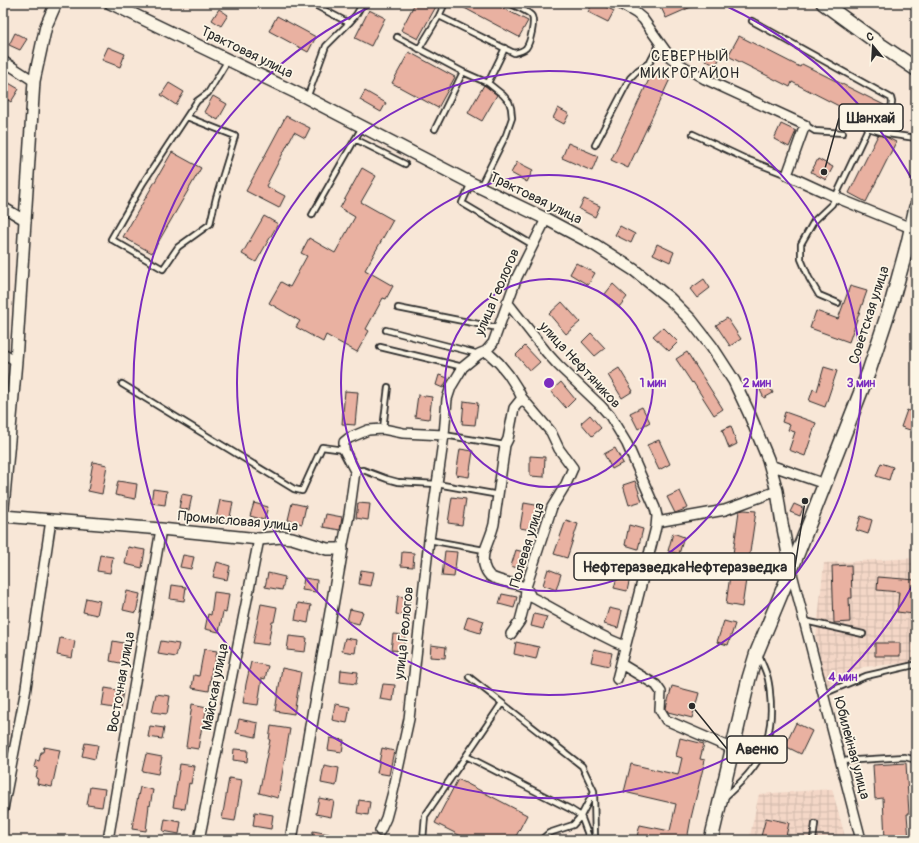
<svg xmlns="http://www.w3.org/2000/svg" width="919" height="843" font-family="Pangolin,sans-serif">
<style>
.industrial{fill:url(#industrial-grid)}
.building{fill:#e9b1a1;stroke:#2b2b2b}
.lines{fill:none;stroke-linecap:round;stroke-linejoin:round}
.service-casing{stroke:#2b2b2b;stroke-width:8}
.minor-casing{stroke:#2b2b2b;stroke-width:12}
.tertiary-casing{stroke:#2b2b2b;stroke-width:14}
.primary-casing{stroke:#2b2b2b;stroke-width:16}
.service{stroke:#fcf5e5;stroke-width:4.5}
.minor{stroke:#fcf5e5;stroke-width:9}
.tertiary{stroke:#fcf5e5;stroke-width:11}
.primary{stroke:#fcf5e5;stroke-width:13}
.ring{fill:none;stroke:#7b2cbf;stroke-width:2}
.labels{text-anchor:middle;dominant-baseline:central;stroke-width:3.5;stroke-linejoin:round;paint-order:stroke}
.street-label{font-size:14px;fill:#2b2b2b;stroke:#fcf5e5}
.neighbourhood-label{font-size:15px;letter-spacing:1px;fill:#2b2b2b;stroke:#fcf5e5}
.centre{fill:#7b2cbf;stroke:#fcf5e5;stroke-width:2}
.ring-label{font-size:12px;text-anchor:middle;font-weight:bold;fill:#7b2cbf;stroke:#fcf5e5;stroke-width:3.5;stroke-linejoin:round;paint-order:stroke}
.leader{fill:none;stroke:#2b2b2b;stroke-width:1.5}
.callout-dot{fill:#2b2b2b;stroke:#fcf5e5;stroke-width:1.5}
.callout{fill:#fcf5e5;stroke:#2b2b2b;stroke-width:1.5}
.callout-label{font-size:15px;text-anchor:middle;font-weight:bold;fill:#2b2b2b}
</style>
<defs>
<pattern id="industrial-grid" width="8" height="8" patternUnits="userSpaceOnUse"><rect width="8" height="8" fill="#f4d7c7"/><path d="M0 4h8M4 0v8" fill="none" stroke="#d1b9ab"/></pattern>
</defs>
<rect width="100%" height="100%" fill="#f8e7d7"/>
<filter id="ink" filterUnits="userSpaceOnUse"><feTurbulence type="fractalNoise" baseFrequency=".025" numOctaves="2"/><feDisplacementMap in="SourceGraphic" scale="8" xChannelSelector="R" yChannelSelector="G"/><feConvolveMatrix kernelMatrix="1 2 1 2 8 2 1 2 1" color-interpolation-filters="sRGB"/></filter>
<g filter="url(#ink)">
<path class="industrial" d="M916 558V662L863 667 826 686 816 638 824 563Z
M832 789 846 840H749L759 794Z"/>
<path class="building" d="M415 3H438L418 39 401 30Z
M455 3H493L528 21 519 37Z
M593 3H598L614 11 608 22 588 12Z
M659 3H700L666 18Z
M219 9 228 15 221 26 212 20Z
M369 10 385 18 371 46 355 38Z
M277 16 316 37 308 52 269 31Z
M15 33 27 39 20 50 9 45Z
M739 36 800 67 802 64 884 105 874 124 792 82 790 87 728 56Z
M108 47 125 54 120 67 102 60Z
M409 52 455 77 438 108 392 83Z
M708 54 719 59 716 66 705 60Z
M653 71 670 79 628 168 611 160Z
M7 82 19 89 11 102 3 97V88Z
M169 83 184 92 176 105 161 95Z
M484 85 497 95 482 121 468 113Z
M365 91 386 103 381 112 360 100Z
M213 96 227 104 218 120 204 112Z
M558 108 569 114 564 124 553 118Z
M286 116 310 128 305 138 294 132 266 186 285 196 279 208 246 191Z
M781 124 796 131 789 147 774 139Z
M878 135 886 137 896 142 866 202 849 193Z
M568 143 598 156 592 171 562 158Z
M172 152 201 168 152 253 123 237Z
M818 159 833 167 826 180 811 172Z
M517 162 533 170 527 182 511 173Z
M362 168 376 176 361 202 393 220 365 270 393 286 386 299 383 298 366 329 369 331 357 352 326 335 323 342 296 327 300 321 269 303 281 282 290 287 307 256 301 253 309 238 335 253 355 217 340 208Z
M584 199 600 206 595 217 579 209Z
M264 216 278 224 256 262 242 254Z
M620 226 635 234 631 243 615 235Z
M657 244 674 252 670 262 653 254Z
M576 263 595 273 588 285 570 274Z
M704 279 710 288 697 298 690 289Z
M613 284 627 297 619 307 605 294Z
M850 286 867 291 849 342 810 328 816 311 838 319Z
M562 302 580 322 566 334 549 314Z
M727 318 741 339 730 346 716 325Z
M663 327 678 342 669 351 653 336Z
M591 333 605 348 595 356 582 342Z
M525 346 540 362 530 371 516 355Z
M687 352 723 409 714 415 693 382 692 383 676 359Z
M824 367 837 371 825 407 809 401 813 389 817 391Z
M619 368 633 391 622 398 608 375Z
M439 375 448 378 443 388 436 385Z
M561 382 575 399 566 408 551 391Z
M769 385 773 393 764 398 760 390Z
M345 391 358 392 355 425 342 424Z
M418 395 432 397 429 419 415 417Z
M464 401 478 403 475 425 462 424Z
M642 407 650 422 638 429 630 413Z
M907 410 916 414V432L901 427Z
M785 412 816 423 805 456 789 450 795 432 788 430 790 425 782 422Z
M590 415 601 428 592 436 581 423Z
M731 426 737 444 729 448 722 430Z
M659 440 670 464 659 470 647 445Z
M615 448 623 463 612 469 604 454Z
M460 449 473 451 469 477 456 475Z
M530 456 545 457 544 477 530 476Z
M93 462 107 465 102 494 88 491Z
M881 463 893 467 889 480 876 476Z
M118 481 137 484 135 499 115 495Z
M635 481 642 501 629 505 623 485Z
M153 489 167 491 165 505 151 503Z
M680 491 688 508 675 513 667 497Z
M182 494 192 496 189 510 179 508Z
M452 497 466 499 462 525 448 523Z
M220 500 233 502 229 522 216 519Z
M254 503 268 507 264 520 250 516Z
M292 503 306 506 302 524 288 520Z
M358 503 370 504 368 520 356 518Z
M524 503 541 506 537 531 520 528Z
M794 504 803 508 800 516 790 512Z
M744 510 756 511 742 607 726 604 739 511Z
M326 514 342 517 340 530 323 527Z
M861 516 872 520 868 534 856 530Z
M566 520 578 524 567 558 554 554Z
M629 525 643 529 638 549 625 545Z
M673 533 684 537 679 554 668 551Z
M128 547 145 550 142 568 125 564Z
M516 550 528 553 523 570 511 566Z
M445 551 457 552 454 577 442 576Z
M402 552 414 553 413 567 401 566Z
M100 555 113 557 110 573 97 571Z
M183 555 194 557 191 569 180 567Z
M217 562 230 566 227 580 213 577Z
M851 565 852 598H849L850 622 834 623 832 566Z
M620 566 632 569 627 591 614 588Z
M548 569 561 574 556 590 543 585Z
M361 570 374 572 371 586 359 584Z
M268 573 285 577 282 590 265 587Z
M878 577 916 580 914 614 897 612 899 592 877 590Z
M304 578 317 580 316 592 302 590Z
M172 585 186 587 184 601 170 599Z
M127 591 140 594 136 613 123 610Z
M214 592 229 594 226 613 223 612 219 632 205 629 208 614 211 615Z
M502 594 517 597 514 608 499 604Z
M398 596 410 598 408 616 396 614Z
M86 598 100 601 97 615 83 612Z
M298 603 311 605 308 623 295 620Z
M261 604 277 607 274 622H272L268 645 253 643Z
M609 608 622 611 618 628 604 624Z
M350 609 363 612 359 624 347 621Z
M534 614 547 617 543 629 531 626Z
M468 616 484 621 480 633 464 628Z
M724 621 735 624 728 645 717 642Z
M393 634 405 635 403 651 391 650Z
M289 636 307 638 305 652 287 650Z
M60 638 75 641 72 658 57 655Z
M345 638 357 640 355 653 342 651Z
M113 641 129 644 125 664 110 661Z
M161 641 179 644 176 657 158 654Z
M516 642 539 647 536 659 514 654Z
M875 643H900V656H875Z
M431 645 446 647 445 658 430 657Z
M204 649 217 651 214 668H212L209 691 192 688 194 675 199 676Z
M594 649 612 653 609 666 591 662Z
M251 662 268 666 265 679 262 678 258 705 243 703 246 684Z
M282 668 301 672 294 714 275 711Z
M341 670 358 672 356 684 340 682Z
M383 684 395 685 393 701 380 699Z
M672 686 699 693 692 718 668 712 666 708Z
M105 688 123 691 120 709 102 706Z
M156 694 170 696 167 714 152 712Z
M192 704 207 707 203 726H202L198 749 186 747Z
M335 704 350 707 347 723 332 720Z
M239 719 258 723 256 737 236 733Z
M796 723 812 731 801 754 785 746Z
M150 726 164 728 162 739 148 737Z
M271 726 290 729 278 798 259 793 270 740H269Z
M330 738 344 740 342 752 328 750Z
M680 738 704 744 700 759 705 760 691 818 687 840H636L640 825 670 831 676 804 624 792 631 764 678 775 682 758 676 756Z
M85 743 98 745 95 759 82 756Z
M44 747 60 750 52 787 37 784 38 779 36 778 38 768 34 767 36 760 39 761 41 752H43Z
M382 748 394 751 389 775 377 773Z
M234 749 248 750 247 762 233 760Z
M146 754 162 757 158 774 142 771Z
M906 763 909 814H907L909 840H885L883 798 875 799 873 765Z
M180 764 194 766 191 784 189 783 185 809 173 807Z
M324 765 339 768 336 786 321 783Z
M229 778 242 780 235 821 222 819Z
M458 779 527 815 514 840H469L435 823Z
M90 787 105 789 102 807 87 805Z
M140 787 153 790 150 806 149 805 146 831 132 829 134 815Z
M319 798 334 801 331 817 316 814Z
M359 800 370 802 368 815 357 813Z
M255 812 273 815 271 829 253 826Z
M766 818 789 823 785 840H760Z
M165 819 181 822 179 834 163 831Z
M313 831 329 834 327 840H312Z"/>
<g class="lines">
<defs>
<path id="service" d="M439 16 514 53C519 52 523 51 526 48 530 43 536 20 531 15 527 11 515 6 509 3
M752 21 891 98 892 102 888 134
M349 23 356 15 363 3
M397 37 463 72 488 83 503 95 509 102 511 108 512 118 506 135 480 187
M419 49 439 16 445 3
M488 83 505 48
M307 98 326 46 349 23 311 3
M187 117 235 136 216 198 210 224 178 247 163 269 111 239 143 183 197 101 208 93 228 60
M805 125 815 131 843 133
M435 129 463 72
M693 134 746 159 787 175
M355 139 405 164
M595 145 630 78 638 70 650 62 660 43
M471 183 462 203 533 245
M312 215 362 127
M838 303 819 295 809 278 801 259V244L814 221 832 204 868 128 888 134 916 138
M398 308 498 328
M386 330 479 354
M380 347 463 367
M122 384 294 489 302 491 322 447 344 450
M383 429 388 387
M444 435 505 445
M355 471 363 470 387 479 398 482 437 484 499 495
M429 540 484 550
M805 621 863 634
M469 677 582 766 594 791 595 840
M823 694 866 676 914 665
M466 756 570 809 581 816 590 840
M841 761 905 757 916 760
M725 797C735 788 745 779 753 768 769 746 773 720 770 694 770 689 769 684 768 679 766 671 762 663 759 656
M423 840 425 816 502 703
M541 840 549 833 573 825 581 816 593 793
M813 840 815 824"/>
<path id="minor" d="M619 3 636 13 643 19 660 43 670 57 681 65 705 79 805 125 787 175 835 197 911 228
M3 61 34 81
M3 207 26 221
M507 302 547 353 558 365 601 406 610 416 627 444 655 508 657 516 656 527 617 679
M486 351 499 363 508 374 517 388 522 398 551 432 559 449 573 468 566 484 552 507 526 587 525 602 520 621 511 634
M3 353 16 361
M522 398 514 408 508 439 505 445 494 524C492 533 488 541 485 550 483 555 483 560 484 565 485 569 487 573 490 576 497 581 513 583 522 586L526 587 531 597 537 600 593 631 613 641 625 646
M770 465 825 484
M657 522 725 510 777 491
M342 549 349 515 355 471 344 450V442L349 438 368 430 383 429 403 433 444 435
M791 570 861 840
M621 664 656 685 661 692 660 710 666 720 733 749
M3 809 25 694 51 520
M380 831 386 818 393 792 409 719 429 540 444 435 447 399 451 387 463 367 479 354 486 351 493 343 517 277 546 219
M108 840 161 529
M199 840 259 539"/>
<path id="tertiary" d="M110 3 307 98 471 183 546 219 595 245 634 270 669 298 691 320 712 347 734 381 749 413 768 459 777 491 781 518 791 570
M3 508 16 361 34 81 46 26 56 3
M3 516 161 529 259 539 282 537 292 538 327 549H342L291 840"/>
<path id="primary" d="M823 3 882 46 916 69
M711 840 749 678 757 652 791 570 869 371 892 301 908 243 916 207"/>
</defs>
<use href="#service" class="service-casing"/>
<use href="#minor" class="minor-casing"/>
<use href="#tertiary" class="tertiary-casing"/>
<use href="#primary" class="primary-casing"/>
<use href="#service" class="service"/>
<use href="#minor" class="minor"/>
<use href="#tertiary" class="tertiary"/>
<use href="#primary" class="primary"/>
</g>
</g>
<g class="ring">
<circle cx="549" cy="383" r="104"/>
<circle cx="549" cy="383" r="208"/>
<circle cx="549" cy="383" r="312"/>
<path d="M915 581A416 416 0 1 1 376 4M722 4A416 416 0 0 1 915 185"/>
</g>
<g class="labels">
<g class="street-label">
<text transform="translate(247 52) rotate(26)">Трактовая улица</text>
<text transform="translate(536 198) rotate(26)">Трактовая улица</text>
<text transform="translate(497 292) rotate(-67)">улица Геологов</text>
<text transform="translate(869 315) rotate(-72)">Советская улица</text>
<text transform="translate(580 365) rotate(47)">улица Нефтяников</text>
<text transform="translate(238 521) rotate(5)">Промысловая улица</text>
<text transform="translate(527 545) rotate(-73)">Полевая улица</text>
<text transform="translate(404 633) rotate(-84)">улица Геологов</text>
<text transform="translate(121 682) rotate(-80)">Восточная улица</text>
<text transform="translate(215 687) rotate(-79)">Майская улица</text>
<text transform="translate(852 748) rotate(75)">Юбилейная улица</text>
</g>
<g class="neighbourhood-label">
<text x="690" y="56">СЕВЕРНЫЙ<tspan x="690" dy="17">МИКРОРАЙОН</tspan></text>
</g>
</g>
<circle cx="549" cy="383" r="6" class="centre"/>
<g class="ring-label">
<text x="653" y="387">1 мин</text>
<text x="757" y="387">2 мин</text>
<text x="861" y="387">3 мин</text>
<text x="843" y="681">4 мин</text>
</g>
<path class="leader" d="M824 172L839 118M805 501L795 567M692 706L727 749"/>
<g class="callout-dot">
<circle cx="824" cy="172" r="4"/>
<circle cx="805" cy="501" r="4"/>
<circle cx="692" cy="706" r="4"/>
</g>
<g class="callout">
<rect x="839" y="104" width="64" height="27" rx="4"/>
<rect x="574" y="553" width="221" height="27" rx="4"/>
<rect x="727" y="736" width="60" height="27" rx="4"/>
</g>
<g class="callout-label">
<text x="871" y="123">Шанхай</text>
<text x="685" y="572">НефтеразведкаНефтеразведка</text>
<text x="757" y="754">Авеню</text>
</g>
<rect width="919" height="843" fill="none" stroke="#fcf5e5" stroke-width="16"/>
<rect x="8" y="8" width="903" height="827" fill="none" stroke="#2b2b2b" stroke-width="1.5" filter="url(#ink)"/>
<g transform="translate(873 46) rotate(342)" stroke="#fcf5e5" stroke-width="3" paint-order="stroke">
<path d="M0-3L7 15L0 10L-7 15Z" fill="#2b2b2b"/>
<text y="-6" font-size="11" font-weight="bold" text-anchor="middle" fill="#2b2b2b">С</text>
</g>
</svg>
